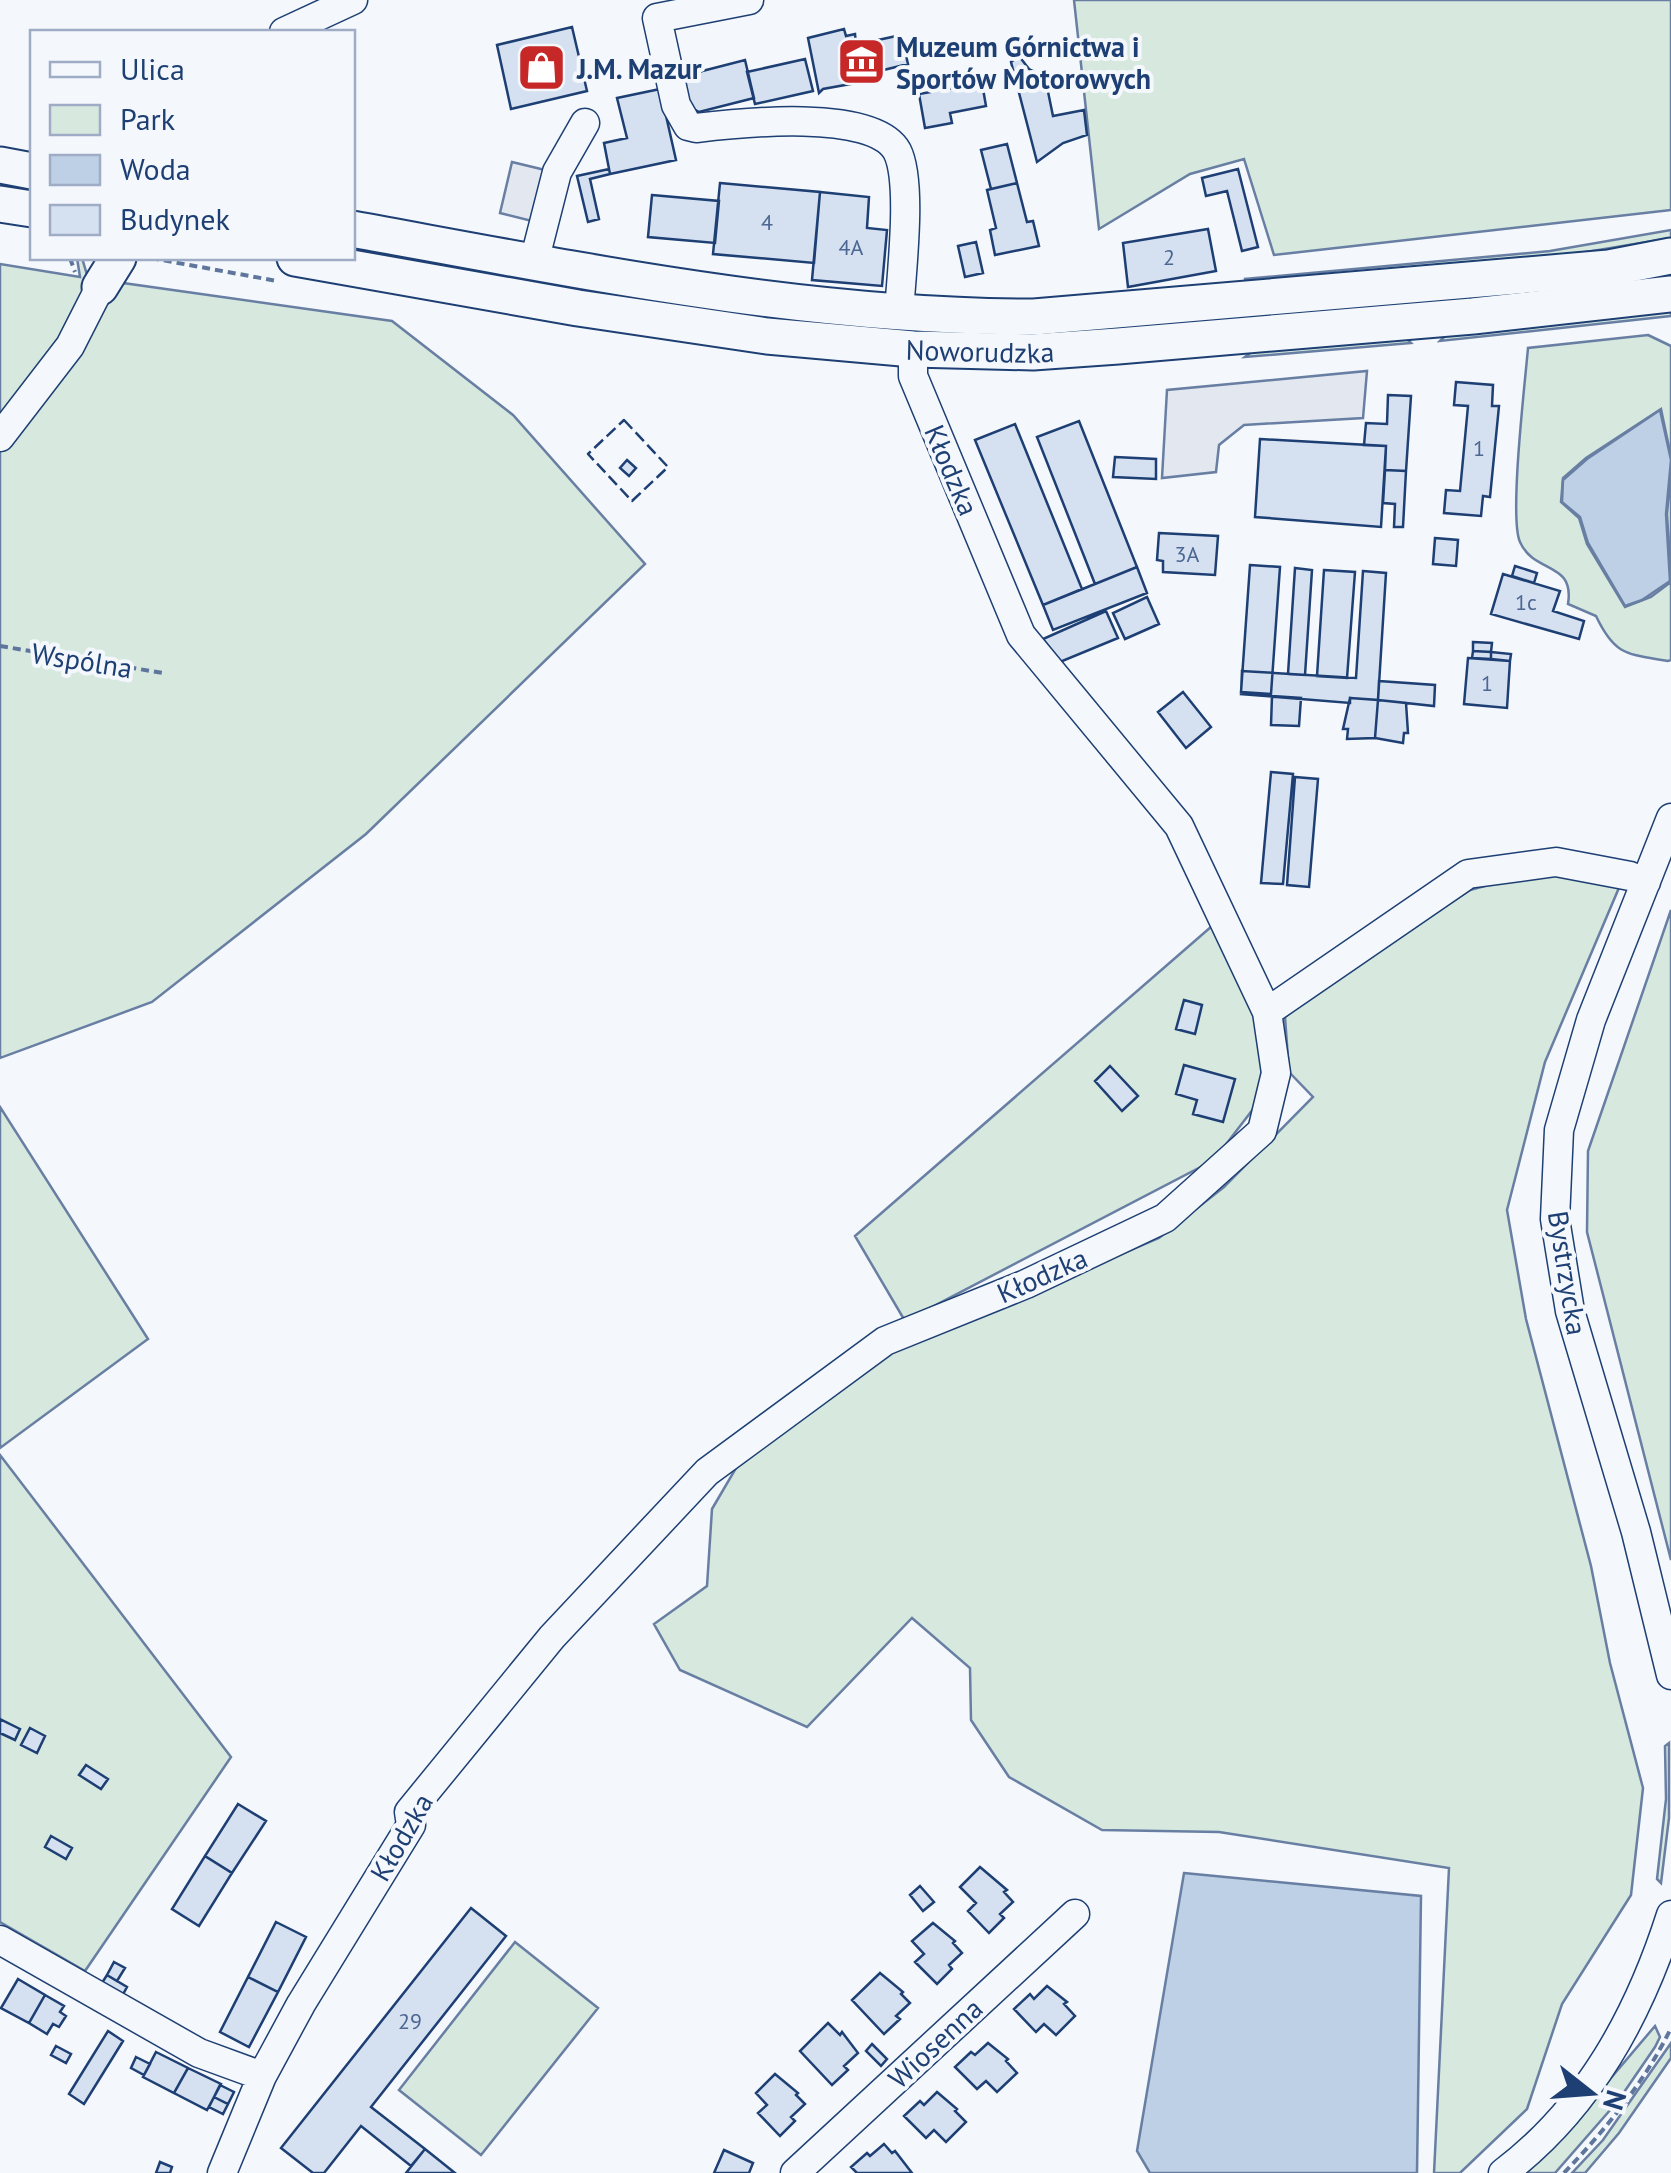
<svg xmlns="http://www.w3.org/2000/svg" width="1671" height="2173" font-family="'PT Sans',sans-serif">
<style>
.green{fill:#d7e8df;stroke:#687fa3;stroke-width:2.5}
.parking{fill:#e3e8f0;stroke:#687fa3;stroke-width:2.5}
.water{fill:#bed0e5;stroke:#687fa3;stroke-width:2.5}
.building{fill:#d5e0f0;stroke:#1d3f73;stroke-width:2.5}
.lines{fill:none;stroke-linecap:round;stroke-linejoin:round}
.minor-casing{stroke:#1d3f73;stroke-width:31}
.major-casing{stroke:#1d3f73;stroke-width:39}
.path{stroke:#5e769c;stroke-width:4;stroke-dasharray:8 5;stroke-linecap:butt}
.minor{stroke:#f4f7fb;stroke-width:28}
.major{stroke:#f4f7fb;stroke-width:35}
.fence{stroke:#1d3f73;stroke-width:2.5;stroke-dasharray:12 5;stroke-linecap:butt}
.labels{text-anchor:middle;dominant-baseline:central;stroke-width:8;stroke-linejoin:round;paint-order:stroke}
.number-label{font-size:22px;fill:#4b6792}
.poi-label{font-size:28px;font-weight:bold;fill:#1d3f73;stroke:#f4f7fb;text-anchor:start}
.street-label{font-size:28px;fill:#1d3f73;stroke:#f4f7fb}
</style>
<rect width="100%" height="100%" fill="#f4f7fb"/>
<path class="green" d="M1074 0H1671V210L1274 255 1244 159 1190 174 1099 229Z
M1671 230V238L1538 260 1245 283V279L1550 251Z
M77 258H82L88 278 392 321 513 415 645 564 366 834 152 1002 0 1058V264L80 277Z
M1671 307V316L1440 341 1449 332Z
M1648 335 1671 346V457L1661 409 1586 458 1563 478 1561 502 1579 518 1587 544 1625 607 1651 597 1671 582 1667 514 1671 470V660L1668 661C1627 654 1615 656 1596 616L1568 604C1575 561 1534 574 1520 542 1509 518 1525 383 1528 348Z
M1404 336 1411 343 1245 357 1254 350Z
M1555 867 1621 883 1545 1062 1507 1210 1526 1319 1591 1566 1610 1663 1643 1788 1631 1895 1562 2004 1527 2109 1460 2173H1434L1449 1868 1219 1832 1102 1830 1009 1777 971 1720 970 1668 912 1618 807 1727 680 1670 654 1624 707 1586 712 1509 743 1456 886 1355 1159 1238 1224 1187 1313 1097 1289 1072 1285 1017 1302 1001 1470 890Z
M1671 910V1560L1587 1232 1588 1151Z
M1227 913 1264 1038 1260 1100 1214 1160 905 1321 855 1236Z
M0 1107 148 1339 0 1448Z
M0 1455 231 1757 85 1971 0 1922Z
M1669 1743V1818L1661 1883 1657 1879 1666 1799 1665 1746Z
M515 1942 598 2008 481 2155 399 2090Z
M1655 2026 1660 2037 1655 2047 1618 2101 1555 2173H1524L1555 2144Z
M1671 2043V2058L1619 2133 1585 2173H1572L1603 2140Z"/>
<path class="parking" d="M512 162 545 170 532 221 500 213Z
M1367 371 1363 418 1244 425 1219 445 1216 472 1162 478 1167 390Z"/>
<path class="water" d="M1660 410 1671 460 1666 514 1670 581 1642 600 1625 606 1588 543 1580 517 1562 502 1563 480 1587 459Z
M1184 1873 1421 1896 1417 2173H1150L1137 2151Z"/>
<path class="building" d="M572 27 587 91 511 109 497 45Z
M844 29 846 36 855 34 856 44 848 46 851 60 881 52 878 40 901 35 908 64 855 77 859 81 856 83 823 89 819 93 808 38Z
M1019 56 1029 69 1045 77 1053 116 1084 110 1087 135 1063 143 1037 162 1011 62Z
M805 59 813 91 755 104 747 72Z
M745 60 754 98 699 112 690 107 683 76Z
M982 83 986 106 950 113 952 123 925 128 919 94Z
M660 89 676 160 610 174 604 143 627 138 617 98Z
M1007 144 1017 183 991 189 981 150Z
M609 169 610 174 590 179 599 219 588 222 577 176Z
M1238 169 1258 247 1242 251 1227 191 1206 196 1202 178Z
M720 183 820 192 814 263 713 254Z
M1017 183 1027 222 1033 221 1039 246 995 255 990 230 996 228 987 190Z
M820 192 869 197 867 228 887 230 882 286 812 280Z
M652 195 719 201 715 243 648 237Z
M1208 229 1216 271 1128 287 1123 243Z
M976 242 983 273 965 277 958 246Z
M1456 382 1493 385 1492 406H1499L1490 497 1483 496 1481 516 1444 513 1446 490 1460 491 1468 406 1454 405Z
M1388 395 1411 396 1406 471 1385 470 1386 446 1364 445 1366 423 1387 424Z
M1079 421 1137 567 1095 584 1037 437Z
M1015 424 1082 589 1043 605 975 440Z
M1260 439 1386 446 1381 527 1255 517Z
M1115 457 1156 459V479L1113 477Z
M627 460 636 468 629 476 620 468Z
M1385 470 1406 471 1403 527H1394L1395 504 1383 503Z
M1159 533 1218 536 1215 575 1163 572V561L1157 560Z
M1435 538 1458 540 1456 566 1433 564Z
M1250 565 1280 567 1271 694 1241 692Z
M1515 566 1537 573 1534 583 1512 576Z
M1137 567 1147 593 1053 630 1043 605Z
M1295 568 1312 570 1305 675 1288 674Z
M1324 570 1355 572 1347 678 1317 676Z
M1363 571 1386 573 1378 700 1350 698V703L1241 694 1242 671 1356 678Z
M1503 574 1560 591 1553 611 1584 621 1579 639 1491 614Z
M1147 597 1159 624 1125 639 1113 613Z
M1106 611 1118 638 1060 662 1043 639Z
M1473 642 1492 643 1491 652 1473 651Z
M1473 651 1491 652V659L1472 658Z
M1491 652 1511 654 1510 661 1491 659Z
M1468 658 1510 661 1507 708 1464 704Z
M1379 681 1435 685 1434 706 1378 700Z
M1183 692 1211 727 1186 748 1158 712Z
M1272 696 1301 698 1299 726 1271 725Z
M1350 698 1378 700 1375 738 1347 739 1348 729H1343Z
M1378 700 1406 703 1408 733H1404L1403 743 1375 738Z
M1271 772 1293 774 1283 884 1261 883Z
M1295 777 1318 779 1309 887 1287 885Z
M1184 1000 1202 1005 1195 1034 1176 1029Z
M1184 1065 1235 1079 1223 1122 1193 1114 1197 1100 1176 1094Z
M1110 1066 1138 1096 1122 1111 1095 1081Z
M0 1719 20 1729 15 1740 0 1733Z
M30 1728 45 1736 37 1753 21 1745Z
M86 1765 108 1779 101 1789 79 1775Z
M238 1804 266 1821 232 1873 205 1856Z
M51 1836 72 1848 66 1859 45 1847Z
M205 1856 232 1873 199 1926 172 1909Z
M980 1867 1007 1890 1004 1892 1013 1902 1000 1914 1004 1918 989 1933 968 1911 976 1903 960 1887Z
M920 1886 934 1902 923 1911 910 1895Z
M471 1908 506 1936 371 2107 425 2149 411 2166 361 2126 324 2173H313L281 2148Z
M276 1922 306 1937 278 1992 248 1977Z
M933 1923 955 1941 953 1943 962 1953 949 1965 952 1969 937 1984 915 1962 924 1954 912 1941Z
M114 1962 125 1968 117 1981 107 1975Z
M880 1973 903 1992 901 1994 910 2003 896 2016 900 2019 884 2034 852 2000Z
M107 1975 127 1987 121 1998 100 1986Z
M248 1977 278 1992 249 2047 220 2032Z
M18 1979 45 1995 29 2023 1 2008Z
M1047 1986 1067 2002 1064 2004 1075 2016 1056 2035 1044 2024 1036 2032 1014 2009 1030 1994 1034 1999Z
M45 1995 64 2006 60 2012 66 2016 59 2027 53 2024 47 2034 29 2023Z
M828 2023 840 2035 842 2032 858 2053 844 2066 848 2070 832 2085 800 2051Z
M108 2031 123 2041 84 2104 69 2094Z
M988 2043 1008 2059 1006 2061 1017 2073 997 2092 986 2081 977 2089 955 2067 971 2052 975 2055Z
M872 2044 887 2059 881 2066 866 2051Z
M56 2046 71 2054 66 2063 51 2055Z
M156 2052 188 2068 174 2093 143 2077Z
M136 2057 150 2064 144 2075 131 2068Z
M188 2068 221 2084 207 2110 174 2093Z
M775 2074 798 2093 796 2095 805 2104 791 2117 795 2121 780 2136 758 2113 767 2105 756 2093Z
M220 2085 234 2092 228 2104 214 2097Z
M937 2092 957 2109 955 2111 966 2122 946 2142 934 2130 926 2138 904 2116 920 2101 924 2105Z
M214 2097 228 2104 223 2114 209 2107Z
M884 2144 892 2153 895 2151 912 2173H857L851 2167 867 2153 870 2156Z
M425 2149 455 2173H406Z
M724 2150 753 2163 749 2173H714Z
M160 2162 172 2167 170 2173H156Z"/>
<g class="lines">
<defs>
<path id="minor" d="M749 0 657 18 676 105 688 126 696 128C738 123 873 108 897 151 913 182 901 276 899 313
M284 32 353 0
M534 262 557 172 585 123
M0 437 70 346 100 287
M1671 818 1591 1020 1559 1130 1555 1219 1570 1311 1636 1532 1671 1675
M1267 1012 1468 874 1556 862 1630 876 1646 882
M0 1940 199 2053 262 2076
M222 2173 262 2076 301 2004 411 1825 409 1812 552 1637 707 1472 885 1341 1026 1284 1165 1218 1262 1131 1276 1073 1267 1012 1179 826 1021 635 913 376V349
M795 2173 1075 1914
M1503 2173C1589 2108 1639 2015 1671 1915"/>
<g id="major">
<path d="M0 165 32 171"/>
<path d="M0 204 32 209"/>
<path d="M352 229C578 270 804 317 1034 317L1609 268 1671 256"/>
<path id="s1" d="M295 258 578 308 767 336 913 349 1033 352 1118 346 1473 316 1671 294"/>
<path d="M100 287 118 258"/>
</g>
</defs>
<use href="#minor" class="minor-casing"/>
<use href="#major" class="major-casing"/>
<path class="path" d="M70 258 75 272
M151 258 277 281
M0 646 163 673
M1564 2173C1605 2130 1645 2082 1671 2028"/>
<use href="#minor" class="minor"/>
<use href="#major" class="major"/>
<path class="fence" d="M624 420 668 467 632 501 588 454Z"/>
</g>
<defs>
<symbol id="museum-square" viewBox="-11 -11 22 22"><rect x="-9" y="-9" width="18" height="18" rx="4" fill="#c62828" stroke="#f4f7fb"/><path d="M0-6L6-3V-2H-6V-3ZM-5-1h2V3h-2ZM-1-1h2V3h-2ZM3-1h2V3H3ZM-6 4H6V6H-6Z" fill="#fff"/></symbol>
<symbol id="shop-square" viewBox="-11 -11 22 22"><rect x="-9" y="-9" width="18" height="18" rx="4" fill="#c62828" stroke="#f4f7fb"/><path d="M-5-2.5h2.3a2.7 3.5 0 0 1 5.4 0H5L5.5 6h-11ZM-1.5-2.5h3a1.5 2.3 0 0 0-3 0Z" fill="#fff"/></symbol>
</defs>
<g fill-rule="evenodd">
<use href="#museum-square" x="834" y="34" width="55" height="55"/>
<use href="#shop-square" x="514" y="40" width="55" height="55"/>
</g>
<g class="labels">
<g class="number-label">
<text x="767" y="222">4</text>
<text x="851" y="247">4A</text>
<text x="1169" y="257">2</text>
<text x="1479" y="448">1</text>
<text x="1187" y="554">3A</text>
<text x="1526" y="602">1c</text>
<text x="1487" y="683">1</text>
<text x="410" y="2021">29</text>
</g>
<g class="poi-label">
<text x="896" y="46">Muzeum Górnictwa i<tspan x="896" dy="32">Sportów Motorowych</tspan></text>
<text x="577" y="68">J.M. Mazur</text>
</g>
<g class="street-label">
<text stroke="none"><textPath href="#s1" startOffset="692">Noworudzka</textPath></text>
<text transform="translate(952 470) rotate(67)">Kłodzka</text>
<text transform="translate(82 660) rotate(9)">Wspólna</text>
<text transform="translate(1568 1273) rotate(81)">Bystrzycka</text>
<text transform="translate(1042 1275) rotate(-24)">Kłodzka</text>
<text transform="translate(401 1837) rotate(-60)">Kłodzka</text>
<text transform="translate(935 2043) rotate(-43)">Wiosenna</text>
</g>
</g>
<rect x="30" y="30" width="325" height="230" fill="#f4f7fb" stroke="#9eadc5" stroke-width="2.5"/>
<rect x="50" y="62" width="50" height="15" fill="#f4f7fb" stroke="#9eadc5" stroke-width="2.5"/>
<text x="120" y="80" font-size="30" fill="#1d3f73">Ulica</text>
<rect x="50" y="105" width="50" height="30" fill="#d7e8df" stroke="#9eadc5" stroke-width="2.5"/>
<text x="120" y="130" font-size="30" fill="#1d3f73">Park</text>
<rect x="50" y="155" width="50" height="30" fill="#bed0e5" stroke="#9eadc5" stroke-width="2.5"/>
<text x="120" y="180" font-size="30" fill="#1d3f73">Woda</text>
<rect x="50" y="205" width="50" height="30" fill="#d5e0f0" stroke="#9eadc5" stroke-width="2.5"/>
<text x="120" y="230" font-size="30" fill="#1d3f73">Budynek</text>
<g transform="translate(1591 2093) rotate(107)" stroke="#f4f7fb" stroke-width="8" paint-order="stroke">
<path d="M0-8L18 38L0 25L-18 38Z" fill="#1d3f73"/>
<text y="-15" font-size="28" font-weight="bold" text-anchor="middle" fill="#1d3f73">N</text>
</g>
</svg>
